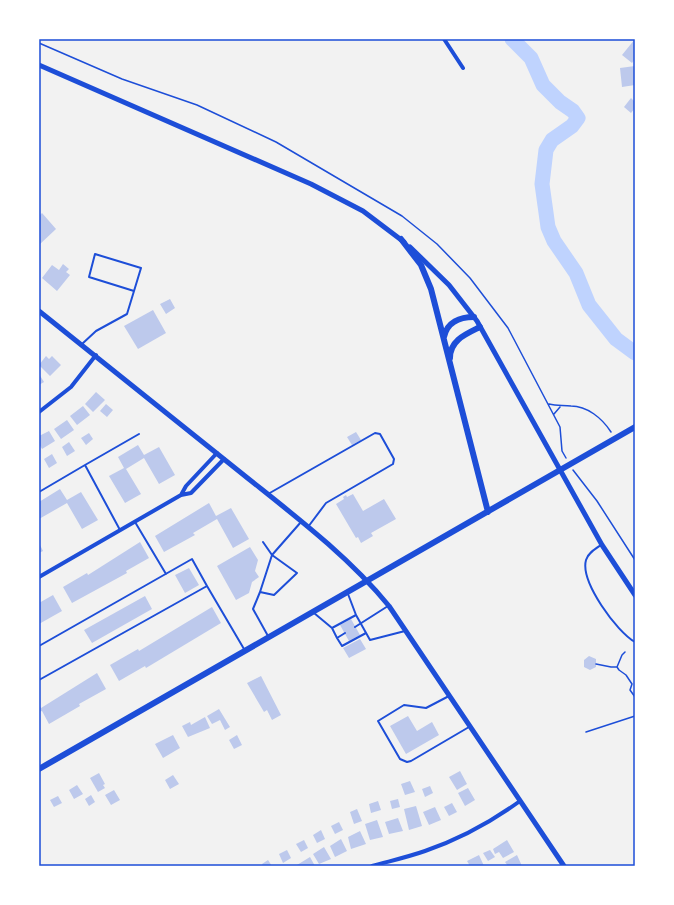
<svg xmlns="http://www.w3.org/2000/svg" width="674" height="905" font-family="'Archivo Narrow',sans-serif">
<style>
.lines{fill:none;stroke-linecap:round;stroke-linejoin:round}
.river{stroke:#bfd3fe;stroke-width:15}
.building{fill:#bdc9ec}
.path{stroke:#1d4ed8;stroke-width:1.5}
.service{stroke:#1d4ed8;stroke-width:2}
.minor{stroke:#1d4ed8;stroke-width:4}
.tertiary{stroke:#1d4ed8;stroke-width:5}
.secondary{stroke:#1d4ed8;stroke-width:6}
.neatline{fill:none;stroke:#1d4ed8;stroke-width:1.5}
</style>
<rect width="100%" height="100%" fill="#f2f2f2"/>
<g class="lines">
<path class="river" d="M512 39 531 58 543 85 560 102 573 111 578 118 572 126 552 140 546 150 542 184 548 227 554 241 576 273 589 305 616 339 635 353"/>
</g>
<path class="building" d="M635 39V59L632 63 622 55Z
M635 66V85L622 87 620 68Z
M631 98 635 102V108L631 113 624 107Z
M42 213 56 229 39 245V216Z
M63 264 69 269 66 272 70 275 57 291 42 278 52 265 59 270Z
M170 299 175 308 166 314 160 304Z
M153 310 166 333 138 349 124 326Z
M46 356 49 359 52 356 61 365 50 376 39 365Z
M39 374 44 382 39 385Z
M96 392 105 400 93 412 85 404Z
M106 404 113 410 107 417 100 411Z
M83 406 90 415 77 425 70 416Z
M67 420 74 430 61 439 54 429Z
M49 431 55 441 42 449 39 444V436Z
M356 432 361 440 352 445 347 437Z
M89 433 93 439 86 445 81 438Z
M69 442 75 451 67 456 62 447Z
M138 445 144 455 159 447 175 475 159 484 144 458 126 469 141 494 125 503 109 476 124 468 118 457Z
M52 454 57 463 49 468 44 459Z
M60 489 67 500 81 492 98 520 82 529 67 503 39 519V502Z
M353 494 363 511 384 499 396 519 371 533 373 536 361 543 358 537 356 538 336 504 344 499 343 497 346 495 347 497Z
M209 503 216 516 231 508 249 539 233 548 217 519 193 533 195 535 164 552 155 536Z
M140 542 149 558 126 571 127 573 72 603 63 587 87 573 88 575Z
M39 543 43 551 39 553Z
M250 547 258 560 255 571 259 577 252 582 249 593 236 600 217 566Z
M189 568 199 585 185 593 175 575Z
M53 595 62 611 39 624V603Z
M145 596 152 609 92 643 84 630Z
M212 607 221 623 146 668 145 666 119 681 110 665 138 649 139 651Z
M351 619 360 635 349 641 340 625Z
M360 639 366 649 349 658 343 648Z
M589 656 596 659V667L590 670 584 667V660Z
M97 673 106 689 79 704 80 706 49 724 42 711 39 712V704L41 708Z
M261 676 281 715 272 720 267 710 264 712 247 683Z
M219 709 230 727 225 730 220 720 212 724 207 716Z
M408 716 417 731 432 722 439 735 406 754 390 726Z
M205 717 210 728 188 737 182 726 190 722 191 725Z
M173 735 180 748 163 758 155 744Z
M237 735 242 745 234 749 229 740Z
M460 771 467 784 457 790 449 777Z
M99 773 105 784 103 785 105 788 98 792 90 778Z
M173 775 179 784 170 789 165 780Z
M410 781 415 792 405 795 401 784Z
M77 785 83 794 74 799 69 790Z
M430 786 433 793 425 797 422 789Z
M468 788 475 800 465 806 458 793Z
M114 790 120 800 111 805 105 795Z
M91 795 95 802 89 806 85 799Z
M58 796 62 803 54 807 50 800Z
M398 799 400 807 392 809 390 801Z
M378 801 381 810 371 813 369 804Z
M452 803 457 812 449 816 444 807Z
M416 806 422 826 409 830 404 809Z
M435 807 441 820 429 825 423 812Z
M357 809 362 821 354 824 350 812Z
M398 818 403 831 389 834 385 822Z
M377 820 383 837 370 840 365 824Z
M339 822 343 830 335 834 331 826Z
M321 830 325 839 317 843 313 835Z
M360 831 366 844 351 849 348 837Z
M341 839 347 851 335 857 330 846Z
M304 840 308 848 301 852 296 844Z
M507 840 514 852 503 858 499 852 495 854 493 849Z
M324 847 331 859 319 864 313 854Z
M287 850 291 858 283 863 279 854Z
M490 850 495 857 488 861 483 853Z
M479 855 484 866H470L467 861Z
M517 855 522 866H508L505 862Z
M310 857 315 866H298L297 865Z
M268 860 272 866H263L262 864Z"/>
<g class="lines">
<path class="path" d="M39 43 122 79 197 105 276 142 402 216 437 244 470 278 508 328 560 427 562 451 566 458
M549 404C557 406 563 405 571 406 587 406 602 418 611 432
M554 414 560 407
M573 470 597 501 635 560
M625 652 622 655 617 667 619 670 626 675 632 684 630 690 635 697
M596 664 611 667H617
M586 732 635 716"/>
<path class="service" d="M82 344 96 331 127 314 134 291 89 277 95 254 141 268 134 291
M85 465 139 434
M39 492 85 465 120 530
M268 494 375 433 380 434 394 459 393 464 326 503 308 527
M135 522 166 574
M263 542 272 555 301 522
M601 545C595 549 588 553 586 560 580 582 617 632 635 642
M207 586 244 649
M260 592 272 555 297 573 274 595 260 592 253 609 268 636
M314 613 332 628 356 615 348 594
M356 615 370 640 405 631
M355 627 388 606
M332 628 337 638 345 633
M337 638 342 646 366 633
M39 646 192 559 207 586 39 680
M449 696 426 708 404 705 378 721 400 759 407 762 411 761 469 727"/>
<path class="minor" d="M444 39 463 68
M39 412 71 387 96 355
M181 495 186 486 217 453
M39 577 181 495 191 493 224 459
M372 866C390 861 408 857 425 851 460 839 491 822 520 801"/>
<path class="tertiary" d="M39 65 311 184 363 211 404 242
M410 247 449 285 477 321 602 545 635 595
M39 311C108 366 177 421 245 476 295 516 348 556 389 606L564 866"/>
<path class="secondary" d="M401 239 421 265 431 289 488 512
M444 337C447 322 460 317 474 317
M450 358C450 340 466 334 480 327
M39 769 635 427"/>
</g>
<rect width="674" height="905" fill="none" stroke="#ffffff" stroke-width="80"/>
<rect x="40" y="40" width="594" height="825" class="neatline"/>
</svg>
